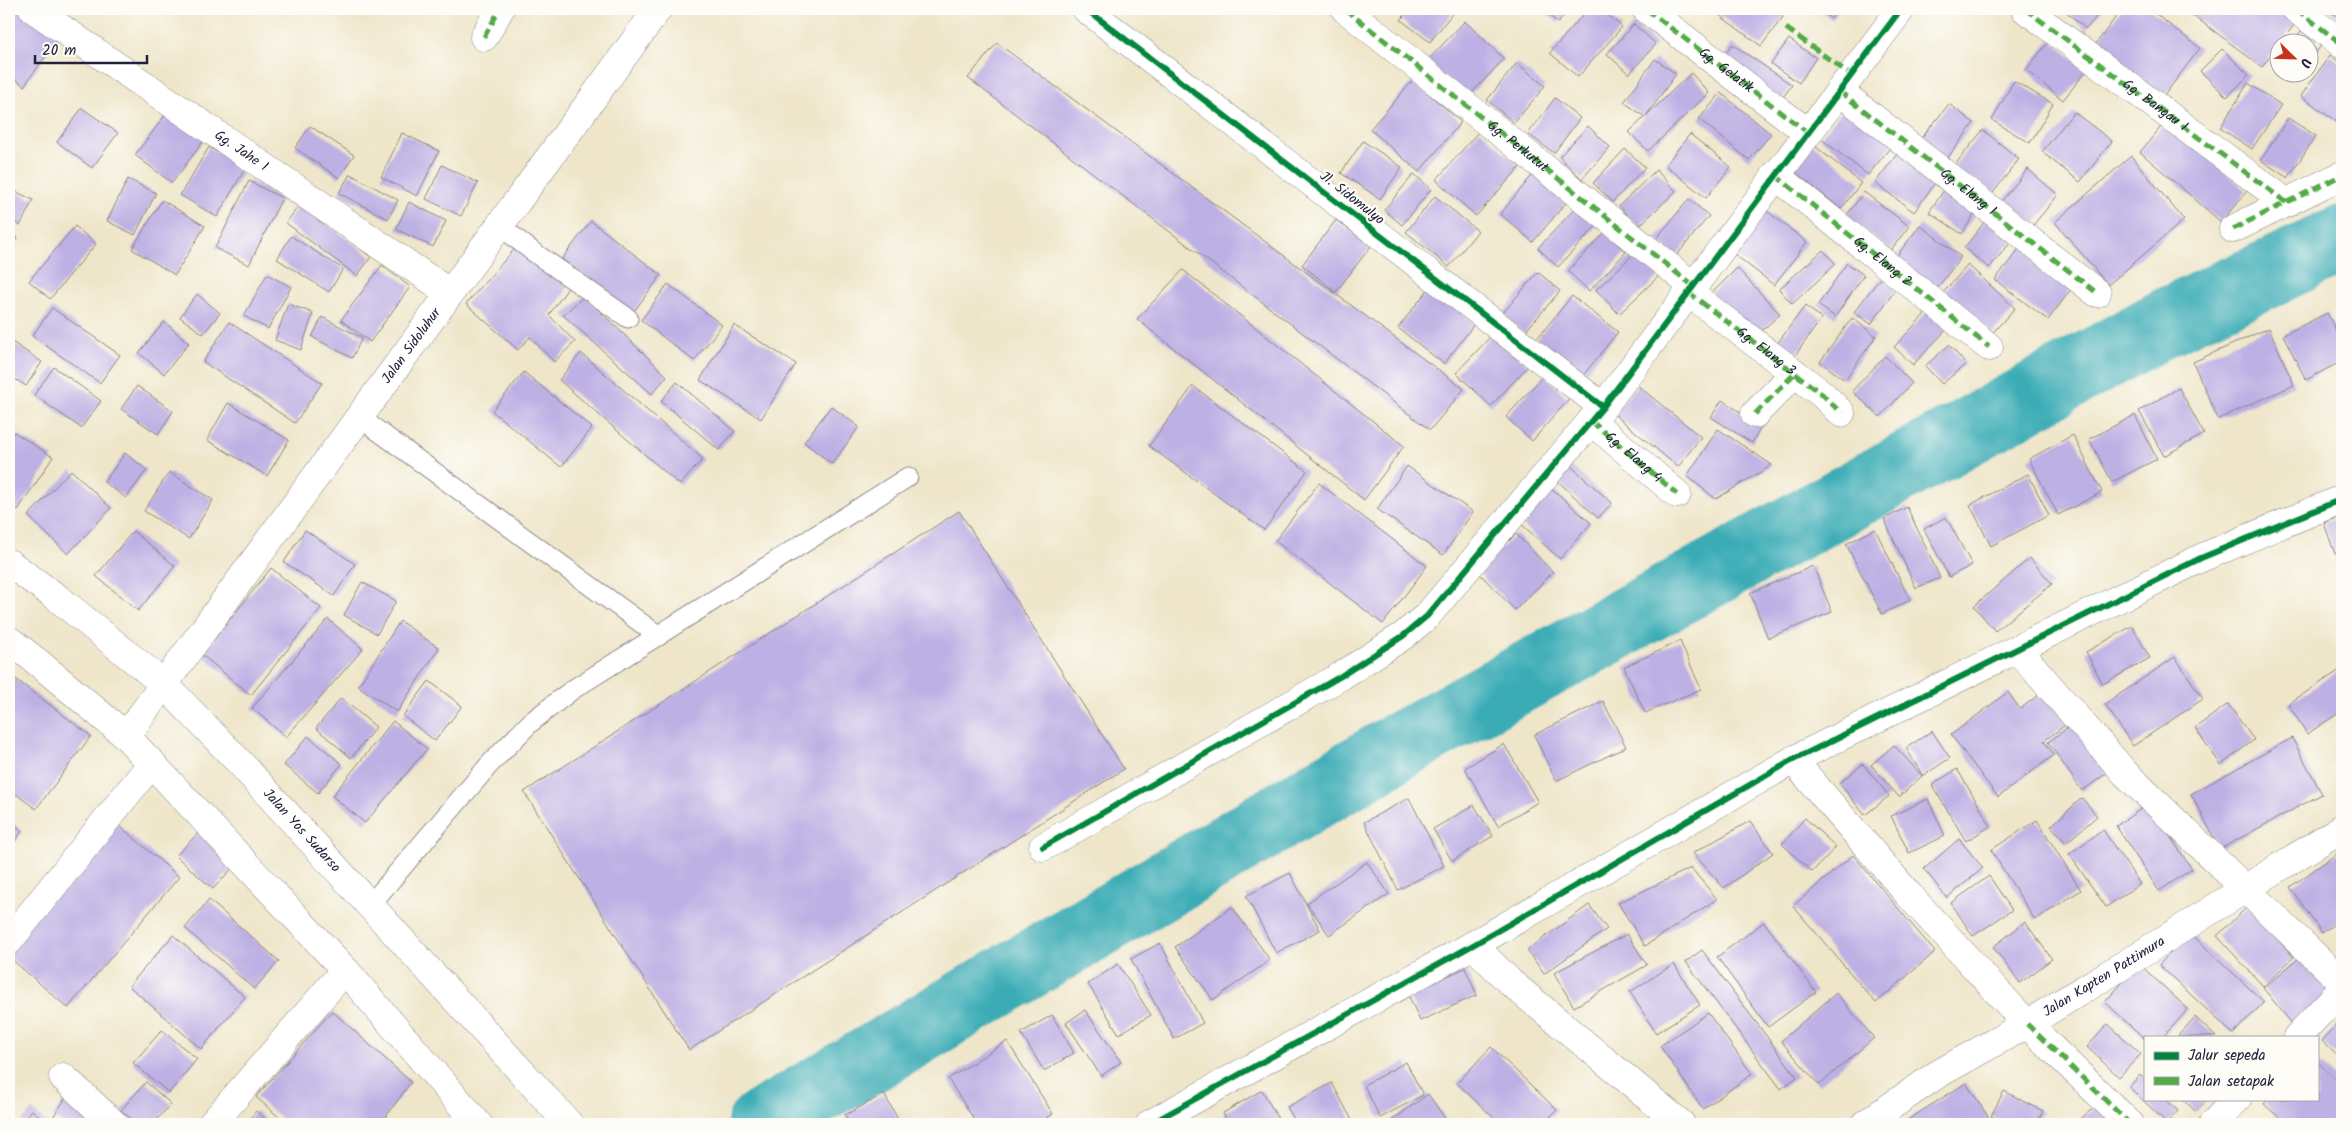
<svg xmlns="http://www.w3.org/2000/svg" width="2351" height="1133" font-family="Kalam,sans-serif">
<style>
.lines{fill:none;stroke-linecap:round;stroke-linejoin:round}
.river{stroke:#3bacb6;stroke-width:68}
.building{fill:#bdb0e4}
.service-casing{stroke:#888482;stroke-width:21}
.minor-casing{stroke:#888482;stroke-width:29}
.tertiary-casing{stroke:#888482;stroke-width:29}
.secondary-casing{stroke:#888482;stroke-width:29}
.primary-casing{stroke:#888482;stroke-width:29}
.service{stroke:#fff;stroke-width:19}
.minor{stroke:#fff;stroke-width:28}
.tertiary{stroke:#fff;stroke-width:28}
.secondary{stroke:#fff;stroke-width:28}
.primary{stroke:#fff;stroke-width:28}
.quiet{stroke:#53aa46;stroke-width:5;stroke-dasharray:10 5;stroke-linecap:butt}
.cycleway-casing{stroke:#fdfcf7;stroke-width:9}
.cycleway{stroke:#00873e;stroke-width:6}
.labels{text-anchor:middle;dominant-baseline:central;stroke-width:4.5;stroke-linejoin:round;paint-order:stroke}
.street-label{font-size:14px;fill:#22223b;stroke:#fdfcf7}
</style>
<rect width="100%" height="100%" fill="#fdfcf7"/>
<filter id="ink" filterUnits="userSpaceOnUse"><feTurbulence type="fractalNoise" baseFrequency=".02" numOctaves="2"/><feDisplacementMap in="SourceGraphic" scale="10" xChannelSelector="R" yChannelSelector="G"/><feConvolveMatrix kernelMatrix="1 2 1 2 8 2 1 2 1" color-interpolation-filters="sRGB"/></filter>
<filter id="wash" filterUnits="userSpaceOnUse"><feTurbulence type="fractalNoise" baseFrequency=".0096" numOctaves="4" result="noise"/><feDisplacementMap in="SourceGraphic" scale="20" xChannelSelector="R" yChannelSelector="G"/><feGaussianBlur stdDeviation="1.12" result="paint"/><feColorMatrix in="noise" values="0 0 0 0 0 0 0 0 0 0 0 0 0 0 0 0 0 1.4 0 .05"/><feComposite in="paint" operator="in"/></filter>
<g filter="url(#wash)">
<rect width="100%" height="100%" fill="#efe6ca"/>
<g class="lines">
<path class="river" d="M761 1124 1392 750 2168 321 2342 239"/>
</g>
<g id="blocks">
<path class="building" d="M9 9H20L59 38 24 86 9 74Z
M1409 9H1454L1455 10 1430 42 1401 20Z
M1541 9H1569L1558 23Z
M1588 9H1601L1622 27 1578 77 1550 53Z
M1711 9H1771L1783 17 1761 46Z
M1818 9H1840L1831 19Z
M2063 9H2103L2086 29Z
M2122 9H2149L2200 48 2163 97 2095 45Z
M2193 9H2280L2297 21 2262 67 2190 13Z
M2326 9H2342V19Z
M1465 21 1504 59 1465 100 1426 62Z
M1634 24 1656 44 1629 74 1607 54Z
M2301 31 2321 46 2308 62V42H2292Z
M1789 39 1816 58 1799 83 1771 64Z
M2050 40 2087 70 2063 100 2026 70Z
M997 43 1464 389 1430 430 968 78Z
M1732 44 1792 85 1778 104 1719 63Z
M2222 49 2249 75 2227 97 2200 71Z
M2330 55 2342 64V117L2338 123 2301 96Z
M1655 59 1676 74 1646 116 1691 73 1709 93 1648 151 1629 132 1645 117 1624 102Z
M1517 63 1545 86 1514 123 1487 100Z
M2284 72H2300L2294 80Z
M1413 80 1461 122 1419 172 1370 129Z
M2014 81 2053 104 2030 143 1992 120Z
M2248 83 2281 105 2252 149 2220 128Z
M1721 93 1771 134 1749 160 1699 119Z
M1555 98 1580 118 1554 153 1528 134Z
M1949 104 1974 123 1945 161 1919 141Z
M1847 105 1894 143 1868 175 1820 138Z
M82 108 118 133 92 168 57 142Z
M169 110 206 138 172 183 135 155Z
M2074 112 2112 141 2080 182 2042 152Z
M2288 118 2316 136 2288 178 2261 160Z
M2165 122 2247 191 2221 222 2140 152Z
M310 126 354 155 339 178 295 148Z
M1588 126 1610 147 1582 179 1559 157Z
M1480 130 1520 167 1476 216 1436 180Z
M1983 130 2019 159 1990 197 1953 167Z
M402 133 439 151 417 196 381 177Z
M1690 134 1731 167 1706 198 1665 165Z
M1363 141 1402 167 1380 199 1341 173Z
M1811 143 1861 183 1841 209 1791 169Z
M1903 146 1941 175 1914 212 1875 183Z
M209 147 245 169 217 217 180 195Z
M1625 149 1645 167 1613 202 1593 183Z
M2131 156 2184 220 2108 285 2055 222Z
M442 165 478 183 461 216 426 199Z
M2028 169 2058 195 2029 230 1999 204Z
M1656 170 1676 191 1638 227 1619 206Z
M1536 171 1569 199 1533 242 1500 214Z
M350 174 398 200 388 219 339 193Z
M1414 174 1431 189 1402 225 1384 210Z
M128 179 156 193 135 235 107 221Z
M249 181 282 198 249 265 215 248Z
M1949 183 1981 204 1962 234 1929 212Z
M9 188 33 200 20 226 9 218Z
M1864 192 1909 226 1891 250 1846 216Z
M1435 196 1478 231 1449 267 1406 232Z
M1689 199 1709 216 1676 256 1656 239Z
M162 200 205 226 175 275 132 249Z
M409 202 446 221 433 247 396 229Z
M300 204 371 257 357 276 286 223Z
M1579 204 1599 223 1558 267 1538 248Z
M1763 208 1807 242 1774 285 1729 250Z
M1990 215 2016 236 1989 268 1964 248Z
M1336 220 1371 246 1336 292 1302 265Z
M591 221 661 275 632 314 562 259Z
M1920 225 1961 257 1935 291 1894 260Z
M75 226 96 244 50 299 29 281Z
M9 230 18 238 9 249Z
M1605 232 1626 252 1589 291 1568 271Z
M291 236 343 269 329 292 277 259Z
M2022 245 2075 284 2048 320 1995 280Z
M517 246 570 285 549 315 575 342 554 362 530 337 518 350 466 304Z
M1638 250 1661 274 1619 314 1596 290Z
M1823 250 1836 264 1792 304 1779 289Z
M1847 263 1864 275 1835 317 1818 305Z
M382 265 410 287 370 342 341 320Z
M1968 265 2015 308 1986 340 1939 297Z
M1737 268 1780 314 1754 338 1712 293Z
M1183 270 1404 446 1364 500 1137 319Z
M1538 272 1560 291 1524 333 1502 314Z
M267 274 291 287 268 329 244 316Z
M1881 277 1896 289 1871 324 1854 312Z
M668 284 722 325 694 361 641 320Z
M1430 287 1475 323 1444 364 1398 328Z
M197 294 220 313 203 334 180 317Z
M584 296 667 376 652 394 563 315Z
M1572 296 1618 332 1581 378 1535 341Z
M288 304 313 313 301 350 275 340Z
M1805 306 1822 318 1791 361 1774 348Z
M52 308 120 355 100 383 32 336Z
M1928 311 1947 329 1913 365 1894 347Z
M2327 313 2342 343V361L2306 380 2283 335Z
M322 317 362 338 352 358 312 337Z
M1852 318 1876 336 1845 380 1820 362Z
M164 322 189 343 164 374 139 353Z
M229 322 322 383 295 423 203 362Z
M734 325 796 364 761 419 700 380Z
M2269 328 2294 385 2218 419 2193 362Z
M1494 333 1528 366 1491 406 1456 373Z
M9 340 42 362 26 386 9 375Z
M1949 345 1966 364 1942 384 1925 366Z
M581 353 703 459 680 485 559 380Z
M1885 356 1912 383 1880 417 1852 391Z
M54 367 101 401 81 428 34 395Z
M524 372 592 428 561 467 492 411Z
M1544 375 1569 399 1532 441 1506 417Z
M677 382 735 431 719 450 661 401Z
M1637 385 1701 437 1678 467 1614 414Z
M137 386 173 411 158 434 121 409Z
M1193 386 1307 471 1264 530 1149 446Z
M2179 388 2204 434 2164 456 2139 411Z
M1722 400 1762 426 1752 443 1711 417Z
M228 403 289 440 267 476 207 440Z
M831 406 859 427 832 464 804 442Z
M2135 415 2157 459 2112 482 2089 439Z
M1718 429 1772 465 1716 499 1687 476Z
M14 432 53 457 18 510 9 504V440Z
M2073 435 2102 492 2058 515 2029 459Z
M125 453 147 470 126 498 104 482Z
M1565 461 1612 503 1598 518 1552 476Z
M1407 466 1473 512 1443 555 1377 509Z
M71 470 111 508 68 554 28 516Z
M169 472 213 500 189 539 144 511Z
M2028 474 2049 515 1991 546 1970 505Z
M1319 483 1427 566 1383 624 1275 541Z
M1550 487 1591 523 1560 559 1519 522Z
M1907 507 1940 578 1916 588 1884 519Z
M959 511 1124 769 689 1050 524 792Z
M2342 516V551L2335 554 2324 523Z
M1946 517 1972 565 1949 577 1924 529Z
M1875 529 1910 600 1882 614 1846 544Z
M305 530 355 564 334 596 284 562Z
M133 531 175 566 138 611 96 576Z
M1516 534 1553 572 1515 610 1478 572Z
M2030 558 2052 584 1995 631 1974 606Z
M1813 566 1832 612 1768 638 1750 593Z
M271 568 321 608 251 695 202 655Z
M362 582 396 601 377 634 344 615Z
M328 619 363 649 286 737 252 708Z
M400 621 439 648 397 712 358 686Z
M2132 626 2150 658 2103 684 2086 652Z
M1680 641 1701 689 1645 713 1624 667Z
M2175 657 2203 699 2133 746 2105 704Z
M2340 670 2342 673V711L2307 734 2288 704Z
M9 674 91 736 36 809 9 789Z
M429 681 462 706 435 741 403 716Z
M2044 691 2068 723 2044 741 2054 755 1998 797 1951 735 2008 692 2020 709Z
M341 698 376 727 351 758 316 728Z
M1603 701 1626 747 1556 781 1534 735Z
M2228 704 2254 740 2221 765 2195 728Z
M393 721 427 749 365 823 332 796Z
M2073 724 2107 773 2082 791 2048 742Z
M1932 731 1950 758 1923 776 1906 748Z
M308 736 342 764 318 793 284 765Z
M2292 738 2322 794 2220 849 2191 794Z
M1504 744 1538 802 1498 826 1465 768Z
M1894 745 1922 776 1899 797 1871 765Z
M1863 764 1889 796 1865 815 1839 783Z
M1957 769 1991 826 1966 841 1932 785Z
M1409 798 1444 866 1398 890 1364 822Z
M2082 798 2097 816 2066 843 2051 826Z
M1928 799 1945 836 1909 853 1891 816Z
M2148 804 2192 869 2159 891 2116 826Z
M1474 805 1493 836 1452 861 1433 829Z
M1805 818 1836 847 1812 872 1782 844Z
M9 819 22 831 9 851Z
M113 820 179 877 68 1008 9 957V943Z
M2037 820 2081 890 2035 920 1991 850Z
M1750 821 1773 853 1724 888 1693 853Z
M2103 830 2140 884 2106 907 2069 854Z
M200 831 236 864 213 889 176 856Z
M1959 839 1983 868 1947 898 1924 869Z
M2342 850V918L2322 933 2290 887Z
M1853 855 1935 952 1876 1003 1793 906Z
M1367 862 1389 894 1329 935 1307 903Z
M1691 868 1717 899 1645 946 1618 903Z
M1290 873 1320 930 1276 953 1246 896Z
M1989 876 2012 910 1973 936 1951 903Z
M209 900 279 961 254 989 185 928Z
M1589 905 1607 929 1544 974 1527 950Z
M1232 907 1270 960 1213 1000 1175 947Z
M2247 907 2294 957 2263 986 2217 936Z
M1764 922 1816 992 1768 1027 1717 957Z
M2025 922 2052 959 2020 983 1993 947Z
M2189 932 2264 1002 2233 1034 2159 965Z
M1627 934 1647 965 1574 1007 1554 973Z
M173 935 245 997 201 1049 129 986Z
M1160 943 1203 1023 1174 1039 1131 959Z
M1702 950 1797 1077 1781 1089 1686 962Z
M2304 954 2335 992 2294 1026 2263 988Z
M1118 964 1151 1015 1119 1034 1088 984Z
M1674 964 1700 1005 1656 1033 1630 992Z
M2139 964 2188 1009 2163 1037H2145V1039L2105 1002Z
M1465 968 1477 995 1420 1021 1408 994Z
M1836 993 1874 1038 1819 1085 1781 1041Z
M1085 1010 1121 1062 1101 1076 1066 1023Z
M332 1011 411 1082 381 1123 382 1124H287L256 1097Z
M1708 1013 1752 1074 1703 1109 1660 1046Z
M1052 1015 1074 1053 1044 1071 1021 1033Z
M2195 1017 2216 1037H2177Z
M2342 1019V1060L2322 1041Z
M2108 1024 2141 1054 2119 1077 2087 1047Z
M162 1030 197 1059 169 1093 133 1063Z
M1007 1041 1053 1114 1037 1124H977L948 1079Z
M1491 1047 1557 1110 1543 1124H1500L1457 1083Z
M2317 1061 2342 1085V1124H2286L2264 1104 2268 1099H2317Z
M1406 1062 1423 1095 1380 1118 1364 1085Z
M2140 1075 2145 1080V1099H2165L2178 1111 2167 1123 2129 1087Z
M146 1082 171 1104 153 1124H137L121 1110Z
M1332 1083 1354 1124H1297L1287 1107Z
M1966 1083 1993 1124H1901Z
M71 1090 107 1124H64L53 1117Z
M1262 1090 1281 1124H1229L1223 1113Z
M2004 1091 2043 1111 2036 1124H2006L1991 1116Z
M884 1094 899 1121 892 1124H850L845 1115Z
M1428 1094 1447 1121 1442 1124H1387Z
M2183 1099H2208L2196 1112Z
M2100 1103 2117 1124H2074Z
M32 1110 48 1124H20Z
M256 1111 271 1124H245Z
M1186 1113 1194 1124H1170Z
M1655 1115 1667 1124H1646Z
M948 1118 952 1124H939Z"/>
</g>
</g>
<g filter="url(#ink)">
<use href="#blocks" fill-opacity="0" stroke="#888482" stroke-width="1"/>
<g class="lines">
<defs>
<path id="service" d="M500 226 532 251 628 318
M359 417 659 636
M370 905 489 765 530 723 572 690 908 477"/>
<g id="minor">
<path id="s1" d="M33 9 450 293"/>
<path d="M1086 9 1603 407"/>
<path d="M1345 9 1692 285"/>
<path d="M1646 9 1807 132"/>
<path d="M2025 9 2287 203"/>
<path d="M2296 9 2342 44"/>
<path d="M484 37 500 9"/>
<path d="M1839 91 2097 293"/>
<path id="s2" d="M1775 175 1989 347"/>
<path d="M2233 229 2342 175"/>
<path id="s3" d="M1688 292 1822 394 1841 413"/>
<path d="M1755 414 1795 373"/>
<path d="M1591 421 1677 494"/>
<path d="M2017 649 2125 773 2342 982"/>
<path d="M1793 760 1908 894 2027 1024 2130 1124"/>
<path d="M1043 847 1341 676 1403 636 1427 616 1603 407 1901 9"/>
<path d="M9 941 152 763"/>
<path d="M1473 945 1510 982 1681 1124"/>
<path d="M2297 1037 2342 989"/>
<path d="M63 1077 114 1124"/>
<path d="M212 1124 345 970"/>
<path d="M1150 1124 1473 945 1793 760 2201 558 2342 499"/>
<path d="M2213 1124 2237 1099"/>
</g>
<path id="tertiary" d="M126 736 164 684"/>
<g id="secondary">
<path id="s4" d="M164 684 658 9"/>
<path id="s5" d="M1865 1124 1938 1074 2027 1024 2143 953 2342 828"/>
</g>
<g id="primary">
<path id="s6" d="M9 563 59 599 164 684 242 765 569 1124"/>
<path d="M9 640 35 660 126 736 345 970 478 1124"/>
</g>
</defs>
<use href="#service" class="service-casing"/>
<use href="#minor" class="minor-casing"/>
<use href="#tertiary" class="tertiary-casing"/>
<use href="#secondary" class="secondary-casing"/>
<use href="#primary" class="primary-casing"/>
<use href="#service" class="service"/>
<use href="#minor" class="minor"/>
<use href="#tertiary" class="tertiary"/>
<use href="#secondary" class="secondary"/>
<use href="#primary" class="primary"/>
<g class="quiet">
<path id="s7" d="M1345 9 1692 285"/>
<path id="s8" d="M1646 9 1807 132"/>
<path id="s9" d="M2025 9 2287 203"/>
<path d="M2296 9 2342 44"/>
<path d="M1786 28 1851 75"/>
<path d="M484 37 500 9"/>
<path id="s10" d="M1839 91 2097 293"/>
<path d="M1775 175 1989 347"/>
<path d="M2233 229 2342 175"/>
<path d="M1688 292 1822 394 1841 413"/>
<path d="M1755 414 1795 373"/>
<path id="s11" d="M1591 421 1677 494"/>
<path d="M2027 1024 2130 1124"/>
</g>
<defs>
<path id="cycleway" d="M1086 9 1603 407
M1043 847 1341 676 1403 636 1427 616 1603 407 1901 9
M1150 1124 1473 945 1793 760 2201 558 2342 499"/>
</defs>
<use href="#cycleway" class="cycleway-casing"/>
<use href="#cycleway" class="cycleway"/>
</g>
</g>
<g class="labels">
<g class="street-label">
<text stroke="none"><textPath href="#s8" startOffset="101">Gg. Gelatik</textPath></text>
<text stroke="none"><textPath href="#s9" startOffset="162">Gg. Bangau 1</textPath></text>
<text stroke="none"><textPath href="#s7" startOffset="221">Gg. Perkutut</textPath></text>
<text stroke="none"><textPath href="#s1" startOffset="252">Gg. Jahe 1</textPath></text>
<text stroke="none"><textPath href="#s10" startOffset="164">Gg. Elang 1</textPath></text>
<text transform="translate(1352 198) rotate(38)">Jl. Sidomulyo</text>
<text stroke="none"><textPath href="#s2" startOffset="138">Gg. Elang 2</textPath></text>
<text stroke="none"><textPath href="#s4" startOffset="419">Jalan Sidoluhur</textPath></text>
<text stroke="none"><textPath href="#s3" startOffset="98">Gg. Elang 3</textPath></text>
<text stroke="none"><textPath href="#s11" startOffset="56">Gg. Elang 4</textPath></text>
<text stroke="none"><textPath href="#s6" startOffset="398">Jalan Yos Sudarso</textPath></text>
<text stroke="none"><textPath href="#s5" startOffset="281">Jalan Kapten Pattimura</textPath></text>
</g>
</g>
<rect width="2351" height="1133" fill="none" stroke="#fdfcf7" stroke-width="30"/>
<rect x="2144" y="1036" width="175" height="65" fill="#fdfcf7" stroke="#a5a5ac"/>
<rect x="2154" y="1052" width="25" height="8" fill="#00873e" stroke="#a5a5ac"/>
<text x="2188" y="1060" font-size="15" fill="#22223b">Jalur sepeda</text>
<rect x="2154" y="1077" width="25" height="8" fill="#53aa46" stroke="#a5a5ac"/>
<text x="2188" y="1086" font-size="15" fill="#22223b">Jalan setapak</text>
<g transform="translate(2294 58) rotate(113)"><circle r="24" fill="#fdfcf7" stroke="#a5a5ac"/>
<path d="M0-4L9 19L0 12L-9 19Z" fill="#c8321e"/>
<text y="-8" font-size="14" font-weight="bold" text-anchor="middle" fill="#22223b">U</text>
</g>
<path d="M35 55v8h112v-8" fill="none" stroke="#22223b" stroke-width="2.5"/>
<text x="42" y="55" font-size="15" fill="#22223b" stroke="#fdfcf7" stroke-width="4" paint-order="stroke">20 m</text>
</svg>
